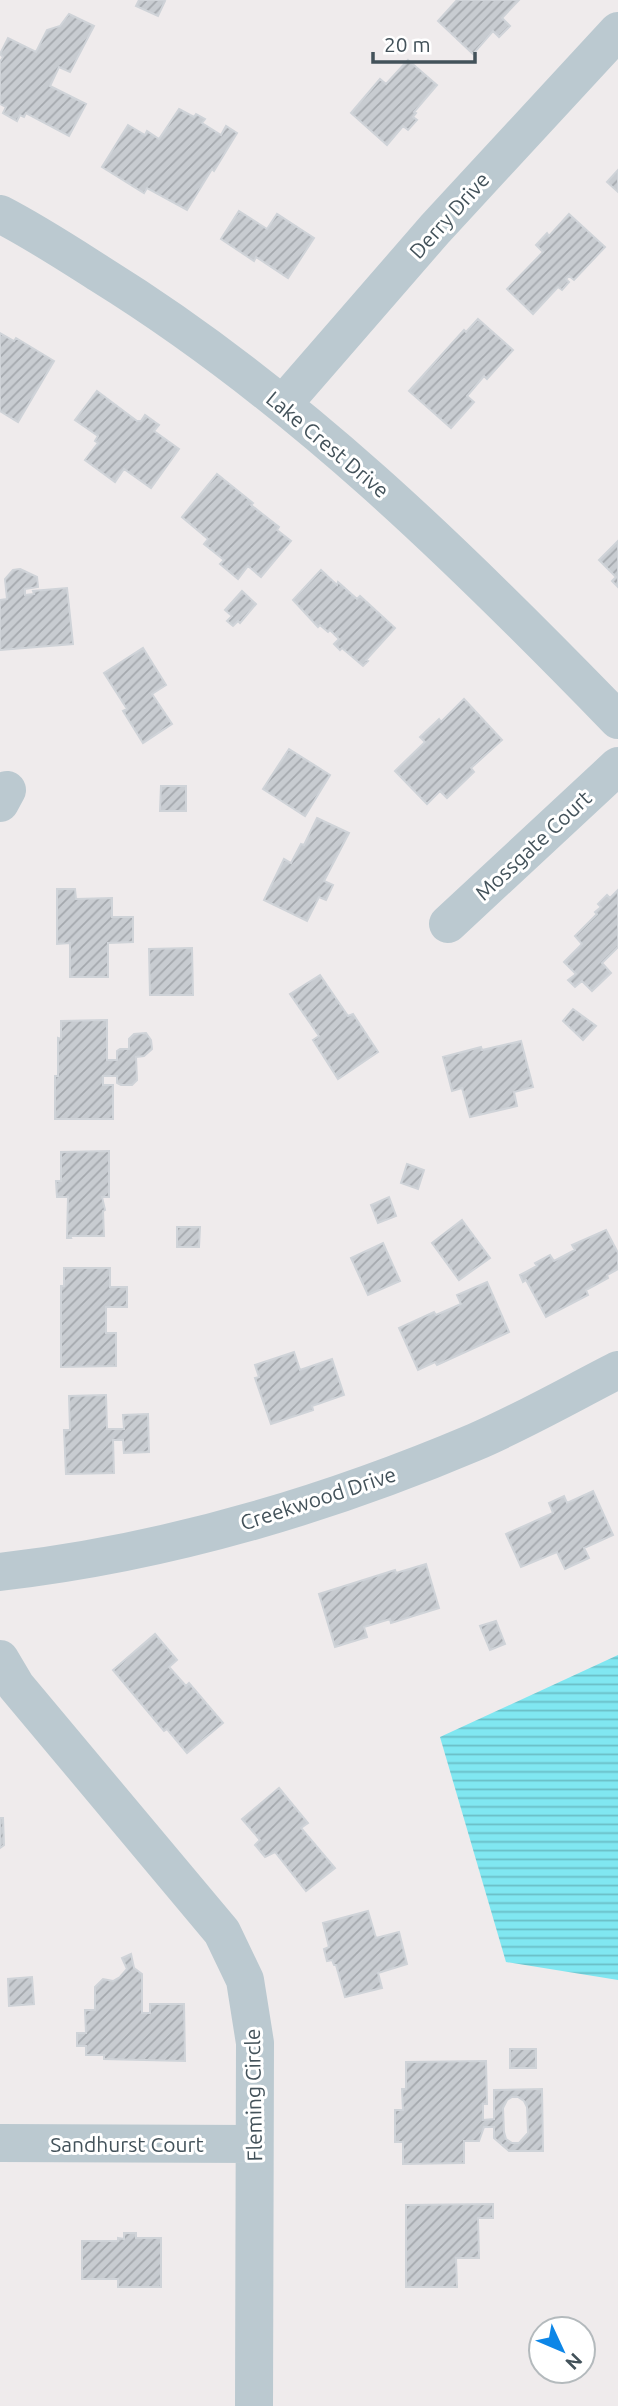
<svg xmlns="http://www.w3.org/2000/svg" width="618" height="2406" font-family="Ubuntu,sans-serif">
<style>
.water{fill:url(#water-rules)}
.building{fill:url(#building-hatch);stroke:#cfd3d8;stroke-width:2;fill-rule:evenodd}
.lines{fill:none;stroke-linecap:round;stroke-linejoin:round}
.minor{stroke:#bbc9d0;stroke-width:38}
.labels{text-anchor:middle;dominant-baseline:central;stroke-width:6;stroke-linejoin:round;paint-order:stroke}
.street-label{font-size:21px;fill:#43525a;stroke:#fff}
</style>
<defs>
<pattern id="water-rules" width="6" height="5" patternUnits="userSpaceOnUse" patternTransform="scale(1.75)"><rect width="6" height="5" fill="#80e7f1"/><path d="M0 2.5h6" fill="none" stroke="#6abec6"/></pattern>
<pattern id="building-hatch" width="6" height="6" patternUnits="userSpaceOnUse" patternTransform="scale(1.75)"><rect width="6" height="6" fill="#c8ccd1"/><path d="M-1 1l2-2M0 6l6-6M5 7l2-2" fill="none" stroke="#a4a8ad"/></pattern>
</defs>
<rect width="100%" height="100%" fill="#efebec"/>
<path class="water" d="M618 1655V1980L506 1962 440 1737Z"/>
<path class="building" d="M139 0H163L165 1 158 16 136 6Z
M457 0H519L502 18 510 26 499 37 493 31 473 54 438 21Z
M69 14 94 26 70 72 59 67 50 86 86 104 69 136 26 113 24 117 20 115 17 121 3 113 6 107 0 104V62L3 57 0 54 8 38 36 52 47 30 60 26Z
M408 60 437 85 414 112 416 113 413 117 417 120 408 130 403 126 387 145 351 113 380 79 386 84Z
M179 109 194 117 196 114 205 119 202 123 221 135 226 126 237 133 214 171 212 169 187 210 147 188 144 193 102 167 128 125 145 135 147 131 159 139Z
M618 170V192L607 182Z
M239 211 267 229 277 214 314 238 288 278 256 257 254 261 221 239Z
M569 214 605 247 574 280 569 276 566 279 569 282 562 290 558 287 533 314 507 289 543 252 536 245 547 233 549 236Z
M478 319 513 350 487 379 484 376 467 396 474 402 451 428 409 391 464 330 466 332Z
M0 333 14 341 16 338 54 361 18 422 0 411Z
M97 391 137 421H141L145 415 159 425 154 431 179 449 151 488 124 469 115 482 85 460 98 443 95 441 98 436 75 420Z
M217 474 253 503 251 505 279 527 277 530 291 541 261 577 248 566 238 579 220 564 224 560 204 544 208 539 182 517Z
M618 541V587L612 581 616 577 599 560Z
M20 569 37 577 38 587 25 589V595L34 594 33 591 67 588 73 644 0 650V600L7 599 5 579 13 570Z
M321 570 337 585 338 582 357 599 360 596 395 628 366 660 368 661 363 666 342 648 340 650 334 644 339 639 330 630 328 632 320 625 318 627 293 600Z
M242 591 256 604 240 623 238 621 233 626 227 621 232 616 225 610Z
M143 648 166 685 152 694 172 724 143 743 123 711 127 709 104 673Z
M464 699 502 740 471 768 474 772 447 798 440 791 427 804 395 771 425 742 420 737 439 719 441 722Z
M289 749 330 775 305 816 263 789Z
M161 786H186V811H160Z
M317 818 349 833 324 881 333 885 326 900 319 897 307 921 264 900 284 859 291 863 301 844 304 845Z
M57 889H75L76 899 112 898V917H133V942L108 943V977H70V943L57 944Z
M618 890V947L602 963 611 973 592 991 582 981 575 987 568 980 576 974 564 962 582 944 575 936 597 914 595 912 601 907 598 904 607 895 610 898Z
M192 948 193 995H150L149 949Z
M320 975 348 1016 353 1014 378 1052 338 1079 313 1040 319 1036 290 994Z
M573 1009 596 1026 583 1040 563 1021Z
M107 1020V1060H117V1051L120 1049H129V1039L134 1034 146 1033 151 1040 152 1049 144 1056 136 1057 137 1080 132 1085H121L117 1083V1076H103V1085H113V1119H55V1076H58V1038L61 1039V1021Z
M521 1041 533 1087 514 1092 517 1106 470 1117 462 1088 452 1091 443 1057 481 1047 482 1050Z
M109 1151V1197H102L105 1210 103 1211 104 1236H70L71 1238H67L68 1197H57L56 1181H61V1152Z
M407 1164 424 1170 418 1189 401 1183Z
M389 1197 396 1216 378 1223 371 1205Z
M462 1220 490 1258 459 1280 432 1243Z
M177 1227H200L199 1247H177Z
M606 1230 618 1253V1269L607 1275 608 1278 586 1290 588 1295 546 1317 526 1280 523 1282 520 1275 537 1266 535 1263 550 1255 554 1261 575 1250 572 1245Z
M383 1243 400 1281 368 1295 351 1258Z
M64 1268H110V1287H127V1307H106V1333H116V1366L61 1367V1286H64Z
M487 1282 509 1332 437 1365 435 1362 418 1370 399 1328 434 1312 436 1315 461 1304 457 1295Z
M294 1352 300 1370 332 1359 344 1395 312 1406 313 1410 271 1424 255 1378 259 1377 255 1365Z
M106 1395 107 1429H124L123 1415 148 1414 149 1452 124 1453 123 1440H113L114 1473 66 1474 64 1430H70L69 1396Z
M593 1491 613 1535 584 1548 589 1558 565 1569 557 1552 521 1567 506 1534 553 1513 549 1503 564 1496 567 1503Z
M426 1564 439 1608 391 1623 390 1619 364 1627 367 1637 335 1647 319 1594 395 1570 396 1573Z
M496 1621 505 1644 490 1650 480 1626Z
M155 1634 177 1660 169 1667 186 1686 189 1683 223 1723 187 1753 167 1729 164 1731 113 1670Z
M279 1788 308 1823 301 1828 335 1868 306 1891 275 1852 265 1857 255 1845 260 1840 242 1819Z
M0 1818H3L4 1845 0 1848Z
M368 1911 376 1938 399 1932 407 1964 378 1973 382 1988 345 1997 336 1965H334L332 1960 327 1961 324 1949 329 1947 323 1923Z
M131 1954 134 1968 142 1974V2013H150V2004H184L185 2061 104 2059V2055H86V2046H77V2033H86L85 2010H95V1987L103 1979 113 1981 120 1977 127 1969 122 1958Z
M32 1977 34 2004 9 2006 8 1979Z
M510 2049H536V2068H510Z
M486 2061 487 2104H483V2120L494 2119V2090L542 2089 543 2151H509L494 2138V2127H484L479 2141H464V2163L403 2164V2142H395V2110H403L402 2089H406V2062ZM512 2097H518L524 2101 527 2107 528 2133 519 2143H512L506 2139 504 2132 503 2108 507 2100Z
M493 2204V2218H478L479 2258H456L457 2287H406V2205Z
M124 2233H136V2238H161V2287H118V2279H82V2241H118V2238L124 2239Z"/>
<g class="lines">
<path class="minor" d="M0 214C35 232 67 253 100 274 295 395 459 556 618 720
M283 404 435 229 618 31
M0 803 7 790
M448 924 618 766
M0 1572C164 1553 324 1506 475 1442 524 1421 571 1394 618 1370
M0 1659 16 1686 222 1932 245 1980 255 2043 254 2406
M0 2143 254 2144"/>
</g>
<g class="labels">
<g class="street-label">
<text transform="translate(449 215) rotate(-48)">Derry Drive</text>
<text transform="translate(328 444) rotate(40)">Lake Crest Drive</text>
<text transform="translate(533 845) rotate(-43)">Mossgate Court</text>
<text transform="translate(318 1498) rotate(-18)">Creekwood Drive</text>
<text transform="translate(253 2095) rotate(-91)">Fleming Circle</text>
<text x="127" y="2144">Sandhurst Court</text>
</g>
</g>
<g transform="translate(562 2350) rotate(134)"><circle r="33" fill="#ffffff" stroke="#b4babd" stroke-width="2"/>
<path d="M0-5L12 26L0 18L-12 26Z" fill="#0d86e7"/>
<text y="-10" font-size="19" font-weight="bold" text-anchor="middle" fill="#43525a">N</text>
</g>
<path d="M373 52v10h102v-10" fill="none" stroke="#43525a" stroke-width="3.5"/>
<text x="384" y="52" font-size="21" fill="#43525a" stroke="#ffffff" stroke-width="5" paint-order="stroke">20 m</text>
</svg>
